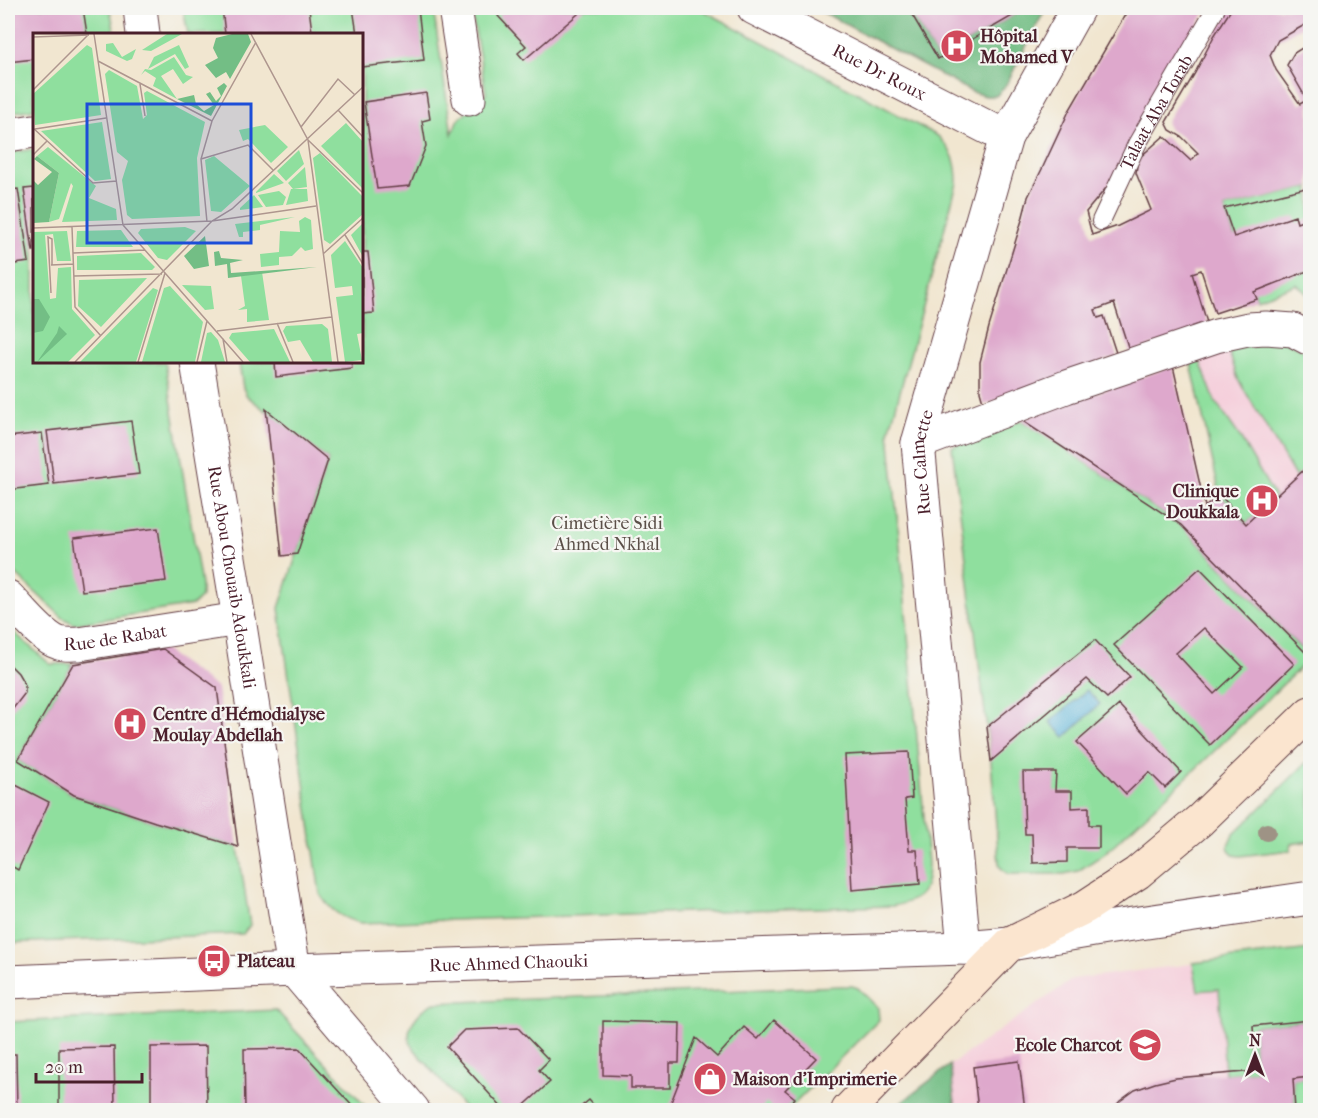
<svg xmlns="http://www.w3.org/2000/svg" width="1318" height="1118" font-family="'IM FELL French Canon',serif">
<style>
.built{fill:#f5cfdb}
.green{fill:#8fdf9e;stroke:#6c7f64;stroke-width:1.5}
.forest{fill:#73be85;stroke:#5e6e58;stroke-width:1.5}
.water{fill:#5cb4d9;stroke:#536a82;stroke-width:1.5}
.building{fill:#dea8cc;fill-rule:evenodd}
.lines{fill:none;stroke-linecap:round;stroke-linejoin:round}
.lane-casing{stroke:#633d44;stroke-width:20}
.street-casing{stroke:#633d44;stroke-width:35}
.secondary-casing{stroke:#633d44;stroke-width:35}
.lane{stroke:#fff;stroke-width:18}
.street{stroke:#fff;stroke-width:33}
.secondary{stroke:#fbe5cf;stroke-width:33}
.tree{fill:#9e9385}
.labels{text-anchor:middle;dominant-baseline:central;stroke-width:4.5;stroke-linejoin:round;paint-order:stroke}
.poi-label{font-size:18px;font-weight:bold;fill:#4a1f2b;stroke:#f6f6f2;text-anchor:start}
.street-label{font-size:18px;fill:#4a1f2b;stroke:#f6f6f2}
.park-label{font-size:18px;fill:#5b4f48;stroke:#f6f6f2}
.inset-road{fill:none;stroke:#ae968e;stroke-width:1.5}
.view{fill:#1d4ed8;fill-opacity:0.15;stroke:#1d4ed8;stroke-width:3}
.inset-edge{fill:none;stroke:#4a1f2b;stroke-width:3}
</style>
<rect width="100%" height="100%" fill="#f6f6f2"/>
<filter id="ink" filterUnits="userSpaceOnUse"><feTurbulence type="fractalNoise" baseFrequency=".0167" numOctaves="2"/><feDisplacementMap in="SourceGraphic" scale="12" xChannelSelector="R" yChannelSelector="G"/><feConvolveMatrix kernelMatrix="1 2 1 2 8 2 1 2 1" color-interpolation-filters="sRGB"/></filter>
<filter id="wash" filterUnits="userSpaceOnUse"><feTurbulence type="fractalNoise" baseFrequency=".008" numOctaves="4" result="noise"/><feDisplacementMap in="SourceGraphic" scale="24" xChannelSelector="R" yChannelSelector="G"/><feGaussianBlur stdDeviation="1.35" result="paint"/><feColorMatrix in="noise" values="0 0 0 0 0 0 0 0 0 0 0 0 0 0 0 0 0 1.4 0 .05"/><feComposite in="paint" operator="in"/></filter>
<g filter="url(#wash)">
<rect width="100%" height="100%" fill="#f1e6d0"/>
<path class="built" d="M1214 349 1310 354V658L1181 525 1220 495 1190 359Z
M1310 949V1110H956L950 1065 1073 979Z"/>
<path class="green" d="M8 8H110L115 34H34V109L8 113Z
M183 8H433L452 134 457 121 486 93 471 8H699L938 136C953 152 957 161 957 183L889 432 903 578 928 863C928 892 922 900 893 906L748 910 361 923C342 919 330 910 320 894L279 608 328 460 247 396 243 388 239 362H362V34H188Z
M34 149V362H165L201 585V597L193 605 74 624 63 618 8 567V153Z
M1310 187V297L1297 284 1257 299 1224 208Z
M1280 338 1310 354V464L1296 478 1238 379 1227 346Z
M1198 356 1215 401 1238 434 1275 497 1246 524 1220 495 1190 359Z
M1021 420 1181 525 1310 658 1205 760 1104 854 1078 871 1064 874H1008L1001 868 999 863 991 761 952 447Z
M8 627 50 664H73L18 760 74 795 155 822 238 847 250 925 243 934 8 943Z
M1310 759V841L1291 844V850L1240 856 1233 855C1225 846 1228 844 1234 834Z
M1310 949V1020L1253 1026 1256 1071 1225 1074 1219 989 1198 991 1193 963Z
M840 986H852L858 988 878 1008 879 1020 788 1110H466L415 1050C412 1046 409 1042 409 1037 408 1023 423 1007 435 1003Z
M276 1010 369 1110H8V1022Z
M1310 1077V1110H1295L1293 1079Z"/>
<path class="forest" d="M815 8H908L938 59 1026 8H1046L1006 85 996 96H986L972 92Z
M950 1065 956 1110H892Z"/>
<path class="water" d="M1087 690 1100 704 1065 737 1050 722Z"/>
<g id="blocks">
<path class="building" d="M36 8H83L87 34H34V59L8 62V11Z
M222 8H309L312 32 285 34H225Z
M353 8H418L424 60 362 67V34H357Z
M507 8H585L524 60 518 53 526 46 498 16Z
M908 8H1026L938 59Z
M1129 8H1207L1111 182 1086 212 1092 235 1118 226 1151 210 1136 173 1138 159 1164 136 1191 161 1198 153 1182 137 1170 130 1166 122 1195 73 1214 36 1232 8H1310V22L1278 40 1270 55 1276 70 1300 104 1307 100 1287 65 1294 53 1310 43V187L1224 208 1234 237 1295 216 1297 223 1310 218V270L1254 292 1257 299 1215 313 1201 270 1192 273 1208 326 1130 353 1114 303 1095 310 1098 318 1104 316 1117 356 984 405 980 391V362L989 327 1022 220 1028 197 1042 169 1069 111Z
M426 93 430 119 422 121 426 146 410 186 377 189 364 102Z
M34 188V251H33L24 189Z
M18 189 29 262 8 265V190Z
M362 252H368L374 313 362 314Z
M275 362H351L352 368 276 377Z
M1173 366 1205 507 1220 495 1246 524 1310 464V650L1307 654 1181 525 1021 420Z
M266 409 328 460 297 554 282 556Z
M131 421 139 474 54 484 47 431Z
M42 433 49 485 8 490V437Z
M158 528 166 581 82 591 74 538Z
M1200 568 1294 664 1210 745 1114 645ZM1204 628 1243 667 1214 694 1176 653Z
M1095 640 1130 677 1107 698 1087 679 991 761 987 727Z
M163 649 217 688 238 847 155 822 74 795 18 760 73 664Z
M8 663 18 673 25 685V693L8 715Z
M1119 705 1181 772 1165 788 1149 772 1126 794 1077 742Z
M909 752 912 798 905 799 909 850H917L920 884 852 890 845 755Z
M1023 772H1056L1055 791H1072V808L1089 807V825H1099V848H1067V862L1033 863 1032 834H1025Z
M8 781 49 802 18 870 8 864Z
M774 1020 816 1058 785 1090 795 1098 784 1110H774L767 1103 759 1110H668L696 1038 717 1057 744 1027 758 1039Z
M1310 1020V1077L1293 1079 1295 1110H1112L1120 1101 1135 1090 1155 1083 1176 1078 1256 1071 1253 1026Z
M603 1021 680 1023 679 1063H670V1088H631V1076L603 1075Z
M518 1028 549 1060 539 1070 550 1082 519 1110H504L447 1047 464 1030Z
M206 1046 207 1110H151V1047Z
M114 1047 115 1110H59V1048Z
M299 1048 356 1110H245L244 1049Z
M8 1054H16L17 1110H8Z
M1019 1061 1025 1110H978L973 1067Z
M589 1100 598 1110H577Z"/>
</g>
</g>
<g filter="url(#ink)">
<use href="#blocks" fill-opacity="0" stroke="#633d44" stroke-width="1.5"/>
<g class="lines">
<defs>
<g id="lane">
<path id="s1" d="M1101 221 1137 144 1216 8"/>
</g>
<g id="street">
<path d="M140 8 143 34"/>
<path d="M455 8 469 99"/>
<path id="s2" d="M754 8 1006 137"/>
<path d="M8 135 34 131"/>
<path id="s3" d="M197 362 239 619 294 970"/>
<path d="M918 443 1066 387 1216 336 1248 329 1266 328 1293 330 1310 339"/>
<path id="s4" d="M8 597C21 610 42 638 59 643 65 645 73 644 79 644L239 619"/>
<path id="s5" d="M964 948 918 443 1006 137 1078 8"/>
<path d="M294 970 413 1110"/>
<path id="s6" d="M8 982 294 970 964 948 1010 944 1106 928 1310 898"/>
</g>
<path id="secondary" d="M848 1110 1010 944 1085 907 1137 873 1200 820 1310 713"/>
</defs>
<use href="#lane" class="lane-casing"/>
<use href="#street" class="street-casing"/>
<use href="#secondary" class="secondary-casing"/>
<use href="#lane" class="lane"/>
<use href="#street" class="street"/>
<use href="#secondary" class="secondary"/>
</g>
<circle class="tree" cx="1267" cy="832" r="9"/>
</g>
<defs>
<symbol id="hospital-disc" viewBox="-11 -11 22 22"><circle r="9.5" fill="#d1495b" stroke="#f6f6f2"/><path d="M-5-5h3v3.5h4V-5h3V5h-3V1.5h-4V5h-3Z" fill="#fff"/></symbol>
<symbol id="bus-disc" viewBox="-11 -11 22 22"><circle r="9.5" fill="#d1495b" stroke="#f6f6f2"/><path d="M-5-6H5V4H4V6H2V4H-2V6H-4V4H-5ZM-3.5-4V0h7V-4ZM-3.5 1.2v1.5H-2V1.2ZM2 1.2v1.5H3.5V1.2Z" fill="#fff"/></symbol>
<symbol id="school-disc" viewBox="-11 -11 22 22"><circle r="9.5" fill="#d1495b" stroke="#f6f6f2"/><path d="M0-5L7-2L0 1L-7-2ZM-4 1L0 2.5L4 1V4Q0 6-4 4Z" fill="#fff"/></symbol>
<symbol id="shop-disc" viewBox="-11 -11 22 22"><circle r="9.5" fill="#d1495b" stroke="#f6f6f2"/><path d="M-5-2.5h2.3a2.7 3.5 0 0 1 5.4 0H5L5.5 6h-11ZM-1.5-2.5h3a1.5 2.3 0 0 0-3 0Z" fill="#fff"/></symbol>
</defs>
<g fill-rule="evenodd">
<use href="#hospital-disc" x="938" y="27" width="38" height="38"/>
<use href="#hospital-disc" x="1243" y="482" width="38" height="38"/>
<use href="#hospital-disc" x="111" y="705" width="38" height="38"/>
<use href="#bus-disc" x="195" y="942" width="38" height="38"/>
<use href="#school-disc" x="1126" y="1026" width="38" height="38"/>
<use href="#shop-disc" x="691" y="1060" width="38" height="38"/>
</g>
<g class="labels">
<g class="poi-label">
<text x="980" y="36">Hôpital<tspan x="980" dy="21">Mohamed V</tspan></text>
<text x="1239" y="491" text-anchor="end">Clinique<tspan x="1239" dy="21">Doukkala</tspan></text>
<text x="153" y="714">Centre d'Hémodialyse<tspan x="153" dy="21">Moulay Abdellah</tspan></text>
<text x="237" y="961">Plateau</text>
<text x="1122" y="1045" text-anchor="end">Ecole Charcot</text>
<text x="733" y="1079">Maison d'Imprimerie</text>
</g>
<g class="street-label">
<text stroke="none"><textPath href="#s2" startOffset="141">Rue Dr Roux</textPath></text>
<text stroke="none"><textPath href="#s1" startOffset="122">Talaat Aba Torab</textPath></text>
<text stroke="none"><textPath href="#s5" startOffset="488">Rue Calmette</textPath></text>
<text stroke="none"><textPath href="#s3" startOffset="218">Rue Abou Chouaib Adoukkali</textPath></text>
<text stroke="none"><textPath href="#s4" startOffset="126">Rue de Rabat</textPath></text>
<text stroke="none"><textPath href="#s6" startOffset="501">Rue Ahmed Chaouki</textPath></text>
</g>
<g class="park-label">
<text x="607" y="523">Cimetière Sidi<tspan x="607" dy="21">Ahmed Nkhal</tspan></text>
</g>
</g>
<g transform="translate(33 33)">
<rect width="330" height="330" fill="#f1e6d0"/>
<path d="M134 1H149L118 18 109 17ZM80 10 89 24 103 16 99 26 94 28 73 18V11ZM54 12 59 15 68 82 2 92 0 61ZM146 12 156 34 152 36 142 21 115 36 121 24ZM141 24 153 42 160 44 150 51 140 36 128 43 144 66 120 53 123 45 112 38 108 42 112 36 118 37ZM76 37 104 53 110 86 114 82 111 60 114 58 172 89 164 125 167 183 99 186 94 182 89 147 95 128 84 119 72 41ZM69 89 78 146 62 148 8 98ZM313 90 330 109V156L288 113ZM232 92 255 114 238 130 215 106 210 108 206 97ZM15 114 63 153 56 165 83 176 84 187 29 189 40 153 38 150 26 186 16 189 26 140 4 123ZM266 117 271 131 253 148 244 138ZM287 120 330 164V181L297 211 291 207 280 125ZM181 123 217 153 188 179 178 178 172 127ZM272 134 274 154 260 156 255 150ZM241 141 251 150 223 160V159ZM258 156H274L275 168 253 172ZM246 158 253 164 250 172 233 174 225 162ZM221 162 230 174 207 177V175ZM262 184 227 192V197L210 199V204H206L202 191ZM272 184 278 187 280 216 272 218 268 214 259 223 246 224V232L228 234 227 221 246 219 247 198 267 199 266 188ZM330 190V224L318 202ZM152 194 163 198 134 227 125 225 105 200 108 196ZM88 197 100 214H43L44 198ZM34 198 38 228H24L20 201 12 202 17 266 23 265 25 235 38 234 39 276 62 302 35 329H0V199ZM312 208 330 235V300L324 301 329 327 312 329 303 264 320 262 319 253 302 255 298 222ZM108 220 122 234 119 237H44V223ZM229 239 236 287 214 289V276L205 277 212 273 208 243ZM114 245 68 294 45 273 46 247ZM149 252 178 253 181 276 172 277ZM137 253 170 289 162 329H109L131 255ZM120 255 125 257 103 329H47ZM289 291 295 296 299 329H280L267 307 255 309 250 298 253 293ZM241 296 257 329H217L196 305 199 300ZM178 299 185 307 192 329H168L174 300Z" fill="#8fdf9e"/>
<path d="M199 1H215L218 9 197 46 193 39 183 45 172 32 185 25 180 15 183 5ZM191 50 194 53 178 83 144 66 161 62 163 71 171 78 181 72 173 61 177 59 183 68 188 63 184 55ZM4 123 26 140 16 189 0 190V147L5 152 19 139 1 126ZM172 203 176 233 161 236 151 223ZM186 218 188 225 210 227 197 230 198 240 284 234 195 245 194 231 182 233 181 219ZM0 266H6L17 284 10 298 0 300ZM26 293 34 301 4 329 24 300Z" fill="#73be85"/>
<path class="inset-road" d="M61 1 90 192M218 1 275 107 305 329M0 4 56 2M65 28 179 88M107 51 112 83M0 57 55 2M305 77 330 104M268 94 305 46 322 62M0 95 60 150 84 148M2 96 73 85M275 107 330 160M0 122 14 108M168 126 215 112 240 137M174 189 168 126 179 88 223 9M90 192 210 329M39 194 42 274 68 303M0 195 179 188 283 173M312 202 330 231M40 220 112 217M290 221 330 185M18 232 40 231M41 243 129 241M18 260 15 204 19 206V232M244 290 260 329M184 298 299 284M190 306 194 329M42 329 179 188 199 176 330 54M105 329 132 240M164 329 174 288"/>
<path class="view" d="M54 71H218V210H54Z"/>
<rect width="330" height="330" class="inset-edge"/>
</g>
<rect width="1318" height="1118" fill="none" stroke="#f6f6f2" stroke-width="30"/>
<g transform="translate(1255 1055)" stroke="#f6f6f2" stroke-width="4.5" paint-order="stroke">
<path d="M0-4.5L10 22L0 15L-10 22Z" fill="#4a1f2b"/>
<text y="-9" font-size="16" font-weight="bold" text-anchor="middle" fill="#4a1f2b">N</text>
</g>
<path d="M36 1073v9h106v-9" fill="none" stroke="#4a1f2b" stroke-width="3"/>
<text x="45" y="1073" font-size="18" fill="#4a1f2b" stroke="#f6f6f2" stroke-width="4.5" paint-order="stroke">20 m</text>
</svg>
